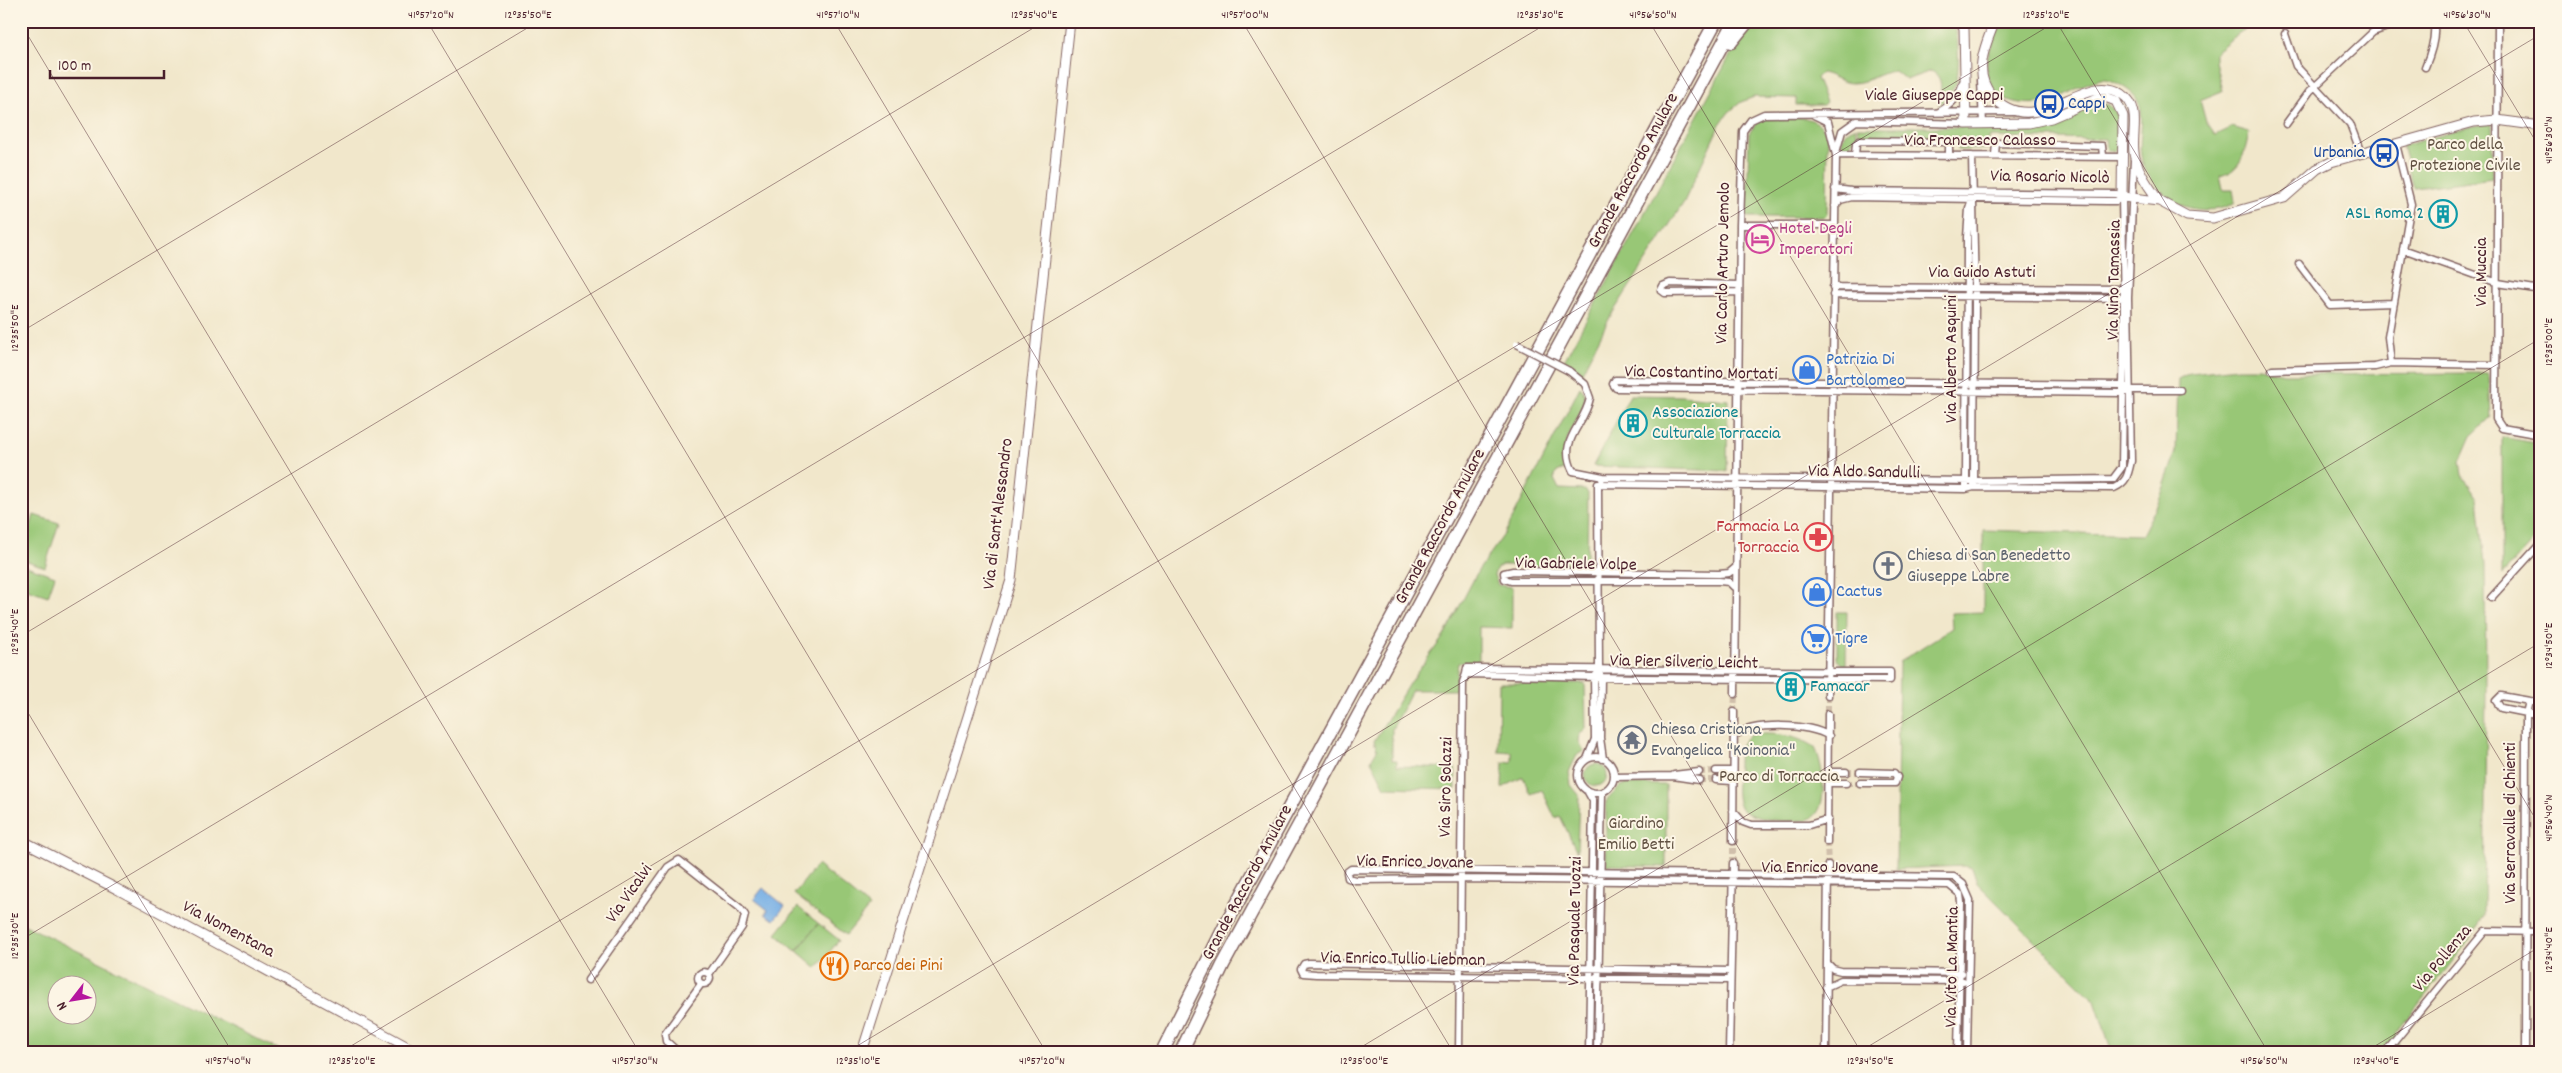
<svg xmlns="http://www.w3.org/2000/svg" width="2562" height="1073" font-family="Dekko,sans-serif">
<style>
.green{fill:#98c776;stroke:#717350;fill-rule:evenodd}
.water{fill:#75aee5;stroke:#606688}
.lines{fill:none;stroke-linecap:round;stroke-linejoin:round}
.street-tunnel{stroke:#d0bfab;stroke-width:6;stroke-dasharray:6 3;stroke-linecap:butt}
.street-casing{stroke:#846563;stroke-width:9}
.secondary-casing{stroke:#846563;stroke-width:11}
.highway-casing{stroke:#846563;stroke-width:15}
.street{stroke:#fff;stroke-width:6}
.secondary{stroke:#fff;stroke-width:9}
.highway{stroke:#fff;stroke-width:12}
.street-bridge-casing{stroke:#846563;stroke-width:9;stroke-linecap:butt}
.street-bridge{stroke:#fff;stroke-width:6}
.ticks{fill:none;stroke:#4a1f2b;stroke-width:1;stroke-opacity:0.45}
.labels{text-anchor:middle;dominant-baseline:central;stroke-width:4;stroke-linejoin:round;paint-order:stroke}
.street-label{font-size:18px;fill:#4a1f2b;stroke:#fcf5e5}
.transit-label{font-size:18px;fill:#164399;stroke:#fcf5e5;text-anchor:start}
.park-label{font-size:18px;fill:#615142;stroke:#fcf5e5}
.culture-label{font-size:18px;fill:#0d838f;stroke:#fcf5e5;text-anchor:start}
.hotel-label{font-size:18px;fill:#b23c85;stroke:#fcf5e5;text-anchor:start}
.shop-label{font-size:18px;fill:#366cbe;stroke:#fcf5e5;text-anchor:start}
.health-label{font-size:18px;fill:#be3a42;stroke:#fcf5e5;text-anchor:end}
.worship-label{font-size:18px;fill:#5b616d;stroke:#fcf5e5;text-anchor:start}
.food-label{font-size:18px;fill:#c56008;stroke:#fcf5e5;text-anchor:start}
.neatline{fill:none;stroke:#4a1f2b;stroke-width:2}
.ticks-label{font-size:12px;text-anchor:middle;fill:#4a1f2b}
</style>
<rect width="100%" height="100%" fill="#fcf5e5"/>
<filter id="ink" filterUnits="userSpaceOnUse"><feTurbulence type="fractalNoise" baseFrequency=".02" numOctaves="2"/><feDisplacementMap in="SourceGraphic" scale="10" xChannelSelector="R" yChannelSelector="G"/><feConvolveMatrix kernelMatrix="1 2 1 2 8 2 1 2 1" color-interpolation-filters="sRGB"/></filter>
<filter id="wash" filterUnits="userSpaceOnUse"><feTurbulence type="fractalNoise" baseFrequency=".0096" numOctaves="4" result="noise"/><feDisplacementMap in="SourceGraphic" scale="20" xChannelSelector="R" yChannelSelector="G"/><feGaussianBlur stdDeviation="1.12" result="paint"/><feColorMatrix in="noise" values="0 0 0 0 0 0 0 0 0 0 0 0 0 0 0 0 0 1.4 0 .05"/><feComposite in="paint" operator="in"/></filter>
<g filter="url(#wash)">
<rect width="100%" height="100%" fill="#f1e7cb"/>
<path class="green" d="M1755 21H1953C1959 35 1960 69 1956 83 1953 92 1945 98 1939 105 1940 92 1945 77 1931 71L1906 80 1895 71C1879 72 1868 83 1852 83 1840 83 1832 74 1821 73L1816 78 1826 102 1823 105H1796V98L1754 97 1741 102 1729 112 1720 124 1684 202 1610 317 1581 374 1564 361 1731 54Z
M2002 21H2254L2215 52V61L2222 91 2200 100 2206 122 2215 135 2232 127 2249 132C2245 152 2242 170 2220 176L2223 190H2233L2235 202C2224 211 2204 211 2191 208 2177 204 2166 197 2157 186 2149 178 2143 168 2141 156 2137 133 2151 106 2128 90 2121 85 2110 78 2101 79 2089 80 2069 94 2056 99 2025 110 1980 103 1987 60 1989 47 1997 34 2002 21Z
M2106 104C2123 110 2119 132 2119 147L2114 152 2107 150 2106 139 1989 137V149L1958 150 1957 137 1860 136 1857 127H2016L2059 120 2098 105Z
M1767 118C1789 118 1820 111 1828 138L1827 214 1824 217H1747L1749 133 1757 123Z
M2492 124 2493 178 2414 188 2402 146 2473 126Z
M1855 127 1858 136 1851 142 1850 149 1842 146C1841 137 1846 129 1855 127Z
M2238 368H2260L2284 374 2487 373 2489 376 2491 417 2471 436 2460 461 2462 475 2478 498 2485 564 2486 687 2484 915 2470 939 2396 1033 2399 1046 2407 1052H2112L2095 1001 1977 883 1972 868 1964 866 1896 869 1899 662 1952 628 1951 613 1983 612V530L2142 535 2159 501 2176 452 2178 379 2190 373Z
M1580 387C1599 404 1553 437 1567 468L1557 472 1554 479 1559 489 1585 490 1588 493 1587 564 1584 566 1502 565 1497 568 1494 575 1498 585 1512 587V628L1479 627V660L1458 663 1455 690H1412L1392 729V760H1397V766L1455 768 1456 789 1385 787 1371 760 1377 750 1374 741 1410 682 1444 636 1478 571 1505 533Z
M1630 395 1682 396 1728 400 1727 471 1593 466Z
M2502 437 2541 444V532L2502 575Z
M34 515 59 523 45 567 21 559Z
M21 564 55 576 48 596 21 587Z
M1837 612H1847L1846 665 1841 664 1837 659Z
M1499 683H1585L1586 728 1580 734 1579 741 1584 751 1577 755 1569 772 1571 785 1579 795 1577 852 1560 816 1555 818 1542 790 1531 794 1523 777 1502 788 1503 762 1512 763V752L1498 751Z
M1754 734C1774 733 1798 735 1815 748 1823 763 1829 806 1813 817 1800 825 1748 821 1740 807 1734 796 1738 777 1738 765 1738 751 1739 739 1754 734Z
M1585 775a11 11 0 1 1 22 0a11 11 0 1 1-22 0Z
M1626 784 1666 785V867L1606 865V801L1621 786Z
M817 865 869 907 846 935 794 894Z
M798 907 839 940 817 968 797 951 818 924 796 951 776 934Z
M21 923 283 1052H21ZM58 986H88V1016H58Z"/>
<path class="water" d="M763 888 785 906 774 920 765 914 768 910 754 899Z"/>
</g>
<g filter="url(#ink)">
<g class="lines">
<path class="street-tunnel" d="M1828 696V714
M1734 712 1735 694
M1699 772 1716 771
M1846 772H1860
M1699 780H1716
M1846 783H1860
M1827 842 1828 865
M1733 863V841"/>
<defs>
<path id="street" d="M2498 21 2496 419 2502 428 2541 435
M2285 34 2296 66 2350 124 2361 153
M2425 67C2431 53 2437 36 2433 21
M1981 80 1983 124
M1939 112C1952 104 1959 97 1963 82
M1814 115 1828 122 1836 155 1828 696
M2286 124 2310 91 2373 32 2404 21
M1837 149 1842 131 1856 121 1966 124
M1836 155 2123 157
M1855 155 1856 144 1859 141 1949 142V155
M1995 155 1996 143 2102 146 2103 156
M1972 156 1975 296 1974 484
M1835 189 1851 191 2117 194 2122 197
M1835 206 1840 200 1852 197 2107 201H2116L2122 197
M1740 225H1834
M2403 249 2498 283 2541 290
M2299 264 2330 305 2394 303
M1833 287 2126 289
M1739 292 1665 293 1661 290 1663 286 1670 283 1739 285
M1833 295 2127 298
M2391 363 2388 337 2411 204 2396 144
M2272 370 2375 367 2391 363 2496 365
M1569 371 1585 384 1590 398C1584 427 1557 440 1573 471L1603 477 1602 479
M2130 390 2123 385 1615 380 1613 384 1616 388 2123 393 2130 390H2180
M1603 477 1974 481 2113 479 2122 467 2124 314 2122 197
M1598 484 1966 489 1974 487 2114 488C2127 482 2128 475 2131 461L2128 298 2134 159
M1598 484 1599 671 1601 677 1600 738 1603 759
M1966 485 1967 237 1969 209 1972 200
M1734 587 1729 582 1719 581H1511L1505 579 1504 573 1513 571 1719 574 1729 573 1735 568
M2491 598 2541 543
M1467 668 1890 672V680L1641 678 1466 674Z
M1735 694 1740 225 1743 131 1751 120 1764 114 2015 112
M2541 703 2501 696 2496 701 2501 708 2541 716
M1734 736C1753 722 1809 723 1829 736
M1578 775a18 18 0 1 1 36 0a18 18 0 1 1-36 0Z
M1587 759 1595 739 1594 677 1597 674
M1716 771H1732
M1829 772H1846
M1674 775 1699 772
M1614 777 1673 776 1699 780
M1716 780 1732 781
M1829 783H1846
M1860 783H1895L1897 777 1894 773 1860 772
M1588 792 1593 801 1589 1052
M1733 811 1743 822 1751 825H1809L1828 819
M1733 841 1734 712
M1827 842 1828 714
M1827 963 1833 969 1841 971 1962 973
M1730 971 1309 963 1304 964 1301 969 1303 973 1316 974 1730 980
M698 978a6 6 0 1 1 12 0a6 6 0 1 1-12 0Z
M588 980 668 867 679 860 740 908 745 915 742 927 709 974
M1826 987 1841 980 1963 981
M2389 1048 2485 931 2541 932
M678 1052 666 1041 665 1034 701 984
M1459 1052 1463 682 1466 674
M1597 1052 1602 793
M1729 1052 1733 863
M1826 1052 1828 865
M1958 1052 1961 902 1960 894 1949 885 1461 879 1355 880 1348 878 1347 872 1351 869 1954 877 1963 884 1970 900 1967 1052
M2525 1052 2526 714 2529 701"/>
<path id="secondary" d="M1960 21 1964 28 1966 124 2029 123 2051 118 2098 98H2108L2116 101 2123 116 2122 197 2159 201 2187 216 2213 218 2284 198 2317 169 2331 162 2474 122 2497 120 2541 126
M1995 21C1985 46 1972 73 1992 96 2037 144 2084 68 2122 94 2144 109 2129 137 2135 158 2140 175 2149 187 2159 201
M21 840 115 888 417 1052
M862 1052 1011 580 1070 21"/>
<path id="highway" d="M1731 42 1748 21
M1162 1052 1226 924 1716 21
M1181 1052 1223 965 1735 21"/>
</defs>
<use href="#street" class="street-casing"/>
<use href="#secondary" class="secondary-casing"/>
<use href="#highway" class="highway-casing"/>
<use href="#street" class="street"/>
<use href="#secondary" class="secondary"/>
<use href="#highway" class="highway"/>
<defs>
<path id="street-bridge" d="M1517 344 1569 371"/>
</defs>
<use href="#street-bridge" class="street-bridge-casing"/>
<use href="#street-bridge" class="street-bridge"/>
</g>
</g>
<path class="ticks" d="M427 21 1046 1052M834 21 1453 1052M1242 21 1861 1052M1649 21 2268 1052M2056 21 2541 828M2463 21 2541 150M21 24 639 1052M21 28 33 21M21 332 539 21M21 636 1045 21M21 701 232 1052M21 940 1551 21M341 1052 2057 21M847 1052 2541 34M1353 1052 2541 338M1859 1052 2541 642M2365 1052 2541 946"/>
<defs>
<symbol id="bus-ring" viewBox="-11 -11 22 22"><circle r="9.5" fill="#fcf5e5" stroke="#1a4fb4" stroke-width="1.5"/><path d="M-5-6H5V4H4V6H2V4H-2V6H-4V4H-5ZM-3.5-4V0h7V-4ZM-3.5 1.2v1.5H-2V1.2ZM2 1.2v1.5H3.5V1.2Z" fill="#1a4fb4"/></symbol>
<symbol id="building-ring" viewBox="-11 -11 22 22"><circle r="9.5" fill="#fcf5e5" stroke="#0f9aa8" stroke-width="1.5"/><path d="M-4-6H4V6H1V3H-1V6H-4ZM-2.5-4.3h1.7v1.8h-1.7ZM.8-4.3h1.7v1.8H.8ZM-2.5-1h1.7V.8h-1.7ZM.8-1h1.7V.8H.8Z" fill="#0f9aa8"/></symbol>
<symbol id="hotel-ring" viewBox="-11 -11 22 22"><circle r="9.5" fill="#fcf5e5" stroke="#d1479c" stroke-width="1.5"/><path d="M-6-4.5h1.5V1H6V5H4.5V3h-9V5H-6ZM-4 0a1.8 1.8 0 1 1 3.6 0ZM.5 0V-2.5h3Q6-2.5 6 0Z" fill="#d1479c"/></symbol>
<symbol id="shop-ring" viewBox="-11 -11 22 22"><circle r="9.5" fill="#fcf5e5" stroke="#3f7fe0" stroke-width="1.5"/><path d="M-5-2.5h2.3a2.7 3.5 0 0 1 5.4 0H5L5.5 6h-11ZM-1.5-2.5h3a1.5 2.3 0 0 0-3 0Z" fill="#3f7fe0"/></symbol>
<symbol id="pharmacy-ring" viewBox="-11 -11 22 22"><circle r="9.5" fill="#fcf5e5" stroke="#e0444e" stroke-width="1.5"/><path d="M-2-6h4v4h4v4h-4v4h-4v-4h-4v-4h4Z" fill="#e0444e"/></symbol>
<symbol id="church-ring" viewBox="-11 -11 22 22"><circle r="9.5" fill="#fcf5e5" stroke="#6b7280" stroke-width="1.5"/><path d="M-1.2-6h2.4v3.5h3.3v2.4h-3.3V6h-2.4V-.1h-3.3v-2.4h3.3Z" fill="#6b7280"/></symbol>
<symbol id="supermarket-ring" viewBox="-11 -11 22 22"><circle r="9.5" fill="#fcf5e5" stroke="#3f7fe0" stroke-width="1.5"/><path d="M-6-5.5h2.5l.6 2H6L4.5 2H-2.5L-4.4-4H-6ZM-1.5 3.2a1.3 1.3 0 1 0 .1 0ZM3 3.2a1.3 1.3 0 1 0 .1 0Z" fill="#3f7fe0"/></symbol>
<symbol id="temple-ring" viewBox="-11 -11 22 22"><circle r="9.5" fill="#fcf5e5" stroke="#6b7280" stroke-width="1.5"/><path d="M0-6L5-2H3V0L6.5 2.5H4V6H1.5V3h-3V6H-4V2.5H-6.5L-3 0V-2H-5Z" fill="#6b7280"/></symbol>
<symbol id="restaurant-ring" viewBox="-11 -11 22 22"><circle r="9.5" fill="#fcf5e5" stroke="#e8710a" stroke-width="1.5"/><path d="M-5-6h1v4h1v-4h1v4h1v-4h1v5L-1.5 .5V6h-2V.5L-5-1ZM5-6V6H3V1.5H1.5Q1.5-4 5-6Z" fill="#e8710a"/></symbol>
</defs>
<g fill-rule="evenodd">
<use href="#bus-ring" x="2033" y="88" width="32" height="32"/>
<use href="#bus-ring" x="2368" y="137" width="32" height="32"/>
<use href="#building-ring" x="2427" y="198" width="32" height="32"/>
<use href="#hotel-ring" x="1744" y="223" width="32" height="32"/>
<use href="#shop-ring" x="1791" y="354" width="32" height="32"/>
<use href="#building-ring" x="1617" y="407" width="32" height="32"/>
<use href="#pharmacy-ring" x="1802" y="521" width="32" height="32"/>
<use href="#church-ring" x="1872" y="550" width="32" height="32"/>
<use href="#shop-ring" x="1801" y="576" width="32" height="32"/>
<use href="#supermarket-ring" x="1800" y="623" width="32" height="32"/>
<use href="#building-ring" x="1775" y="671" width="32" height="32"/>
<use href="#temple-ring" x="1616" y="724" width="32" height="32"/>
<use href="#restaurant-ring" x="818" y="950" width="32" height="32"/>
</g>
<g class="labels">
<g class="street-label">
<text x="1934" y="96">Viale Giuseppe Cappi</text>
<text x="1980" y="141">Via Francesco Calasso</text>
<text transform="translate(1634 171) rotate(-62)">Grande Raccordo Anulare</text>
<text transform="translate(2050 178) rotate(1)">Via Rosario Nicolò</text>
<text transform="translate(1724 263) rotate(-89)">Via Carlo Arturo Jemolo</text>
<text transform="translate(2482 272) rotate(-90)">Via Muccia</text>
<text x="1982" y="273">Via Guido Astuti</text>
<text transform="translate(2115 280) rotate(-89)">Via Nino Tamassia</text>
<text transform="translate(1952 359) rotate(-90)">Via Alberto Asquini</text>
<text transform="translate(1701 374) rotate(1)">Via Costantino Mortati</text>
<text transform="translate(1864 473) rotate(1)">Via Aldo Sandulli</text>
<text transform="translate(999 514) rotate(-83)">Via di Sant'Alessandro</text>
<text transform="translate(1441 527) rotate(-62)">Grande Raccordo Anulare</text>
<text transform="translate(1576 565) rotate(1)">Via Gabriele Volpe</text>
<text transform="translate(1684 663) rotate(1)">Via Pier Silverio Leicht</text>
<text transform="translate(1447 787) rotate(-89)">Via Siro Solazzi</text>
<text transform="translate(2511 823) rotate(-90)">Via Serravalle di Chienti</text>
<text transform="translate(1415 863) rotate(1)">Via Enrico Jovane</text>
<text x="1820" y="868">Via Enrico Jovane</text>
<text transform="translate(1248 883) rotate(-62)">Grande Raccordo Anulare</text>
<text transform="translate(630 894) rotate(-55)">Via Vicalvi</text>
<text transform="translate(1576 921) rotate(-89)">Via Pasquale Tuozzi</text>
<text transform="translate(228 930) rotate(28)">Via Nomentana</text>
<text transform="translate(2443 959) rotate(-50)">Via Pollenza</text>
<text transform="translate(1403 960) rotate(1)">Via Enrico Tullio Liebman</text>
<text transform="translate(1953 967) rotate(-89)">Via Vito La Mantia</text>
</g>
<g class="transit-label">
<text x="2068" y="104">Cappi</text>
<text x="2365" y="153" text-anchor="end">Urbania</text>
</g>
<g class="park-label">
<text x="2465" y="145">Parco della<tspan x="2465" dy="21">Protezione Civile</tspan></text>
<text x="1779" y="777">Parco di Torraccia</text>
<text x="1636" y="824">Giardino<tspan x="1636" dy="21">Emilio Betti</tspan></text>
</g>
<g class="culture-label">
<text x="2424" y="214" text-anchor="end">ASL Roma 2</text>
<text x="1652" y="413">Associazione<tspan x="1652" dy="21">Culturale Torraccia</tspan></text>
<text x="1810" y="687">Famacar</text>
</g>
<g class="hotel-label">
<text x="1779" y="229">Hotel Degli<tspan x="1779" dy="21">Imperatori</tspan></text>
</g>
<g class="shop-label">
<text x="1826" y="360">Patrizia Di<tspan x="1826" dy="21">Bartolomeo</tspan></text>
<text x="1836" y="592">Cactus</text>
<text x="1835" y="639">Tigre</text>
</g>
<g class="health-label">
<text x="1799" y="527">Farmacia La<tspan x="1799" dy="21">Torraccia</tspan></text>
</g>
<g class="worship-label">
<text x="1907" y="556">Chiesa di San Benedetto<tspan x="1907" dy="21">Giuseppe Labre</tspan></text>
<text x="1651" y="730">Chiesa Cristiana<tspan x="1651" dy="21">Evangelica "Koinonia"</tspan></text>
</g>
<g class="food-label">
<text x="853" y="966">Parco dei Pini</text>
</g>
</g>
<rect width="2562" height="1073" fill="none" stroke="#fcf5e5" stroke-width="55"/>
<g transform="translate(72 1000) rotate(239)"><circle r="24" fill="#fcf5e5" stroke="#b59f9b"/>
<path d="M0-4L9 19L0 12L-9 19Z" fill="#b5179e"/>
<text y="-8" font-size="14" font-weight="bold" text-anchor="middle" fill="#4a1f2b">N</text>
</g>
<path d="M50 70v8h114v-8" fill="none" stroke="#4a1f2b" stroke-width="2.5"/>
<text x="58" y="70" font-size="15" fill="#4a1f2b" stroke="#fcf5e5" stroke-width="4" paint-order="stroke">100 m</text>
<rect x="28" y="28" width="2506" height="1018" class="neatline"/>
<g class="ticks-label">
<text x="431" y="18">41°57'20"N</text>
<text x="528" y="18">12°35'50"E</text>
<text x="838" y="18">41°57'10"N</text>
<text x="1034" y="18">12°35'40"E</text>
<text x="1245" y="18">41°57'00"N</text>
<text x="1540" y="18">12°35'30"E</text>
<text x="1653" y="18">41°56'50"N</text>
<text x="2046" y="18">12°35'20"E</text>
<text x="2467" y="18">41°56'30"N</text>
<text transform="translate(2548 140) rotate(-90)" y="4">41°56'30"N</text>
<text transform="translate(14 328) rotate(-90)" y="4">12°35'50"E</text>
<text transform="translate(2548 342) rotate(-90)" y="4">12°35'00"E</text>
<text transform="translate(14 632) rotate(-90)" y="4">12°35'40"E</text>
<text transform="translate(2548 646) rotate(-90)" y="4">12°34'50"E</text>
<text transform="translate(2548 818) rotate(-90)" y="4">41°56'40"N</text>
<text transform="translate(14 936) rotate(-90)" y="4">12°35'30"E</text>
<text transform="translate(2548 950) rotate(-90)" y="4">12°34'40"E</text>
<text x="228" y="1064">41°57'40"N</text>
<text x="352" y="1064">12°35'20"E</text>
<text x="635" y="1064">41°57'30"N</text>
<text x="858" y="1064">12°35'10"E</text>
<text x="1042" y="1064">41°57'20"N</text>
<text x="1364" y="1064">12°35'00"E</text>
<text x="1870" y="1064">12°34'50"E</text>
<text x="2264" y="1064">41°56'50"N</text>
<text x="2376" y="1064">12°34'40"E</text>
</g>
</svg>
